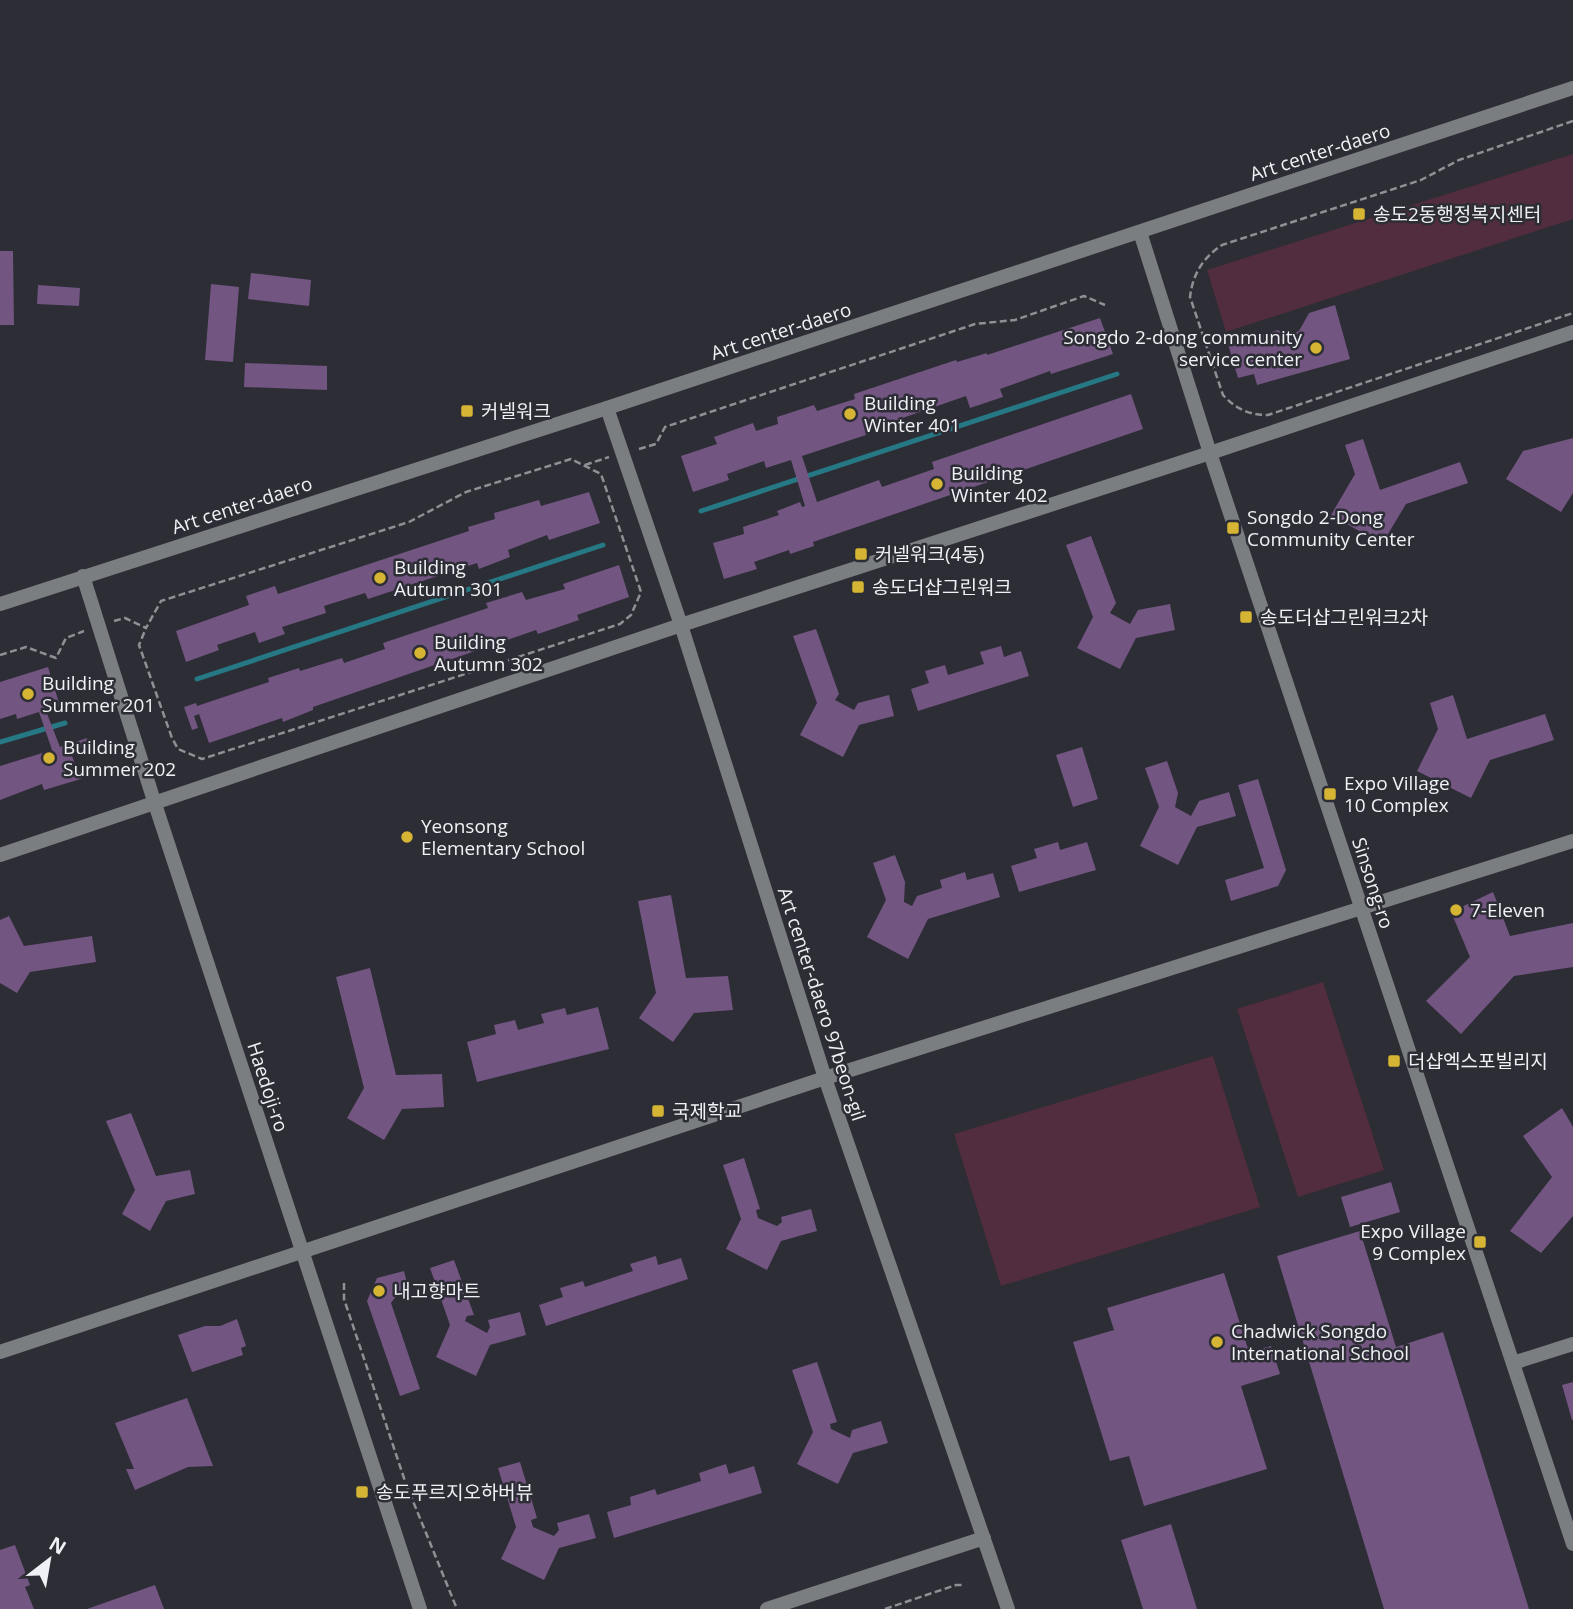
<svg xmlns="http://www.w3.org/2000/svg" width="1573" height="1609" font-family="'Open Sans','Noto Sans KR',sans-serif">
<style>
.green{fill:#522c3f}
.lines{fill:none;stroke-linecap:round;stroke-linejoin:round}
.stream{stroke:#257884;stroke-width:5}
.building{fill:#735582}
.path{stroke:#8f9096;stroke-width:2.5;stroke-dasharray:7 3.5;stroke-linecap:butt}
.minor{stroke:#7a7e81;stroke-width:14}
.tertiary{stroke:#7a7e81;stroke-width:14}
.poi-dot{fill:#d6b534;stroke:#2c2d35;stroke-width:2.5}
.labels{text-anchor:middle;dominant-baseline:central;stroke-width:5;stroke-linejoin:round;paint-order:stroke}
.street-label{font-size:19px;fill:#f0f1f6;stroke:#2c2d35}
.poi-label{font-size:19px;fill:#f0f1f6;stroke:#2c2d35;text-anchor:start}
</style>
<rect width="100%" height="100%" fill="#2c2d35"/>
<path class="green" d="M1573 154V219L1226 332 1207 270Z
M1323 982 1384 1170 1298 1197 1237 1009Z
M1213 1056 1260 1207 1001 1286 954 1134Z"/>
<g class="lines">
<path class="stream" d="M701 511 1117 374
M197 679 603 545
M0 742 65 723"/>
</g>
<path class="building" d="M0 251H13L14 325H0Z
M251 273 311 280 309 306 248 299Z
M211 284 239 287 233 362 205 360Z
M38 285 80 288 79 306 37 304Z
M1335 305 1350 359 1257 385 1254 374 1238 378 1228 344 1278 330 1287 336 1299 331 1309 313Z
M1100 318 1113 354 1051 374 1050 371 1000 389 1003 397 970 408 966 396 865 431 866 435 802 456 817 502 879 480 882 487 934 469 932 462 1131 394 1143 429 813 542 814 546 790 554 789 550 754 562 757 569 724 579 713 543 744 534 743 527 779 515 777 511 800 502 802 507 805 506 791 460 766 468 764 461 727 474 729 480 693 492 681 456 717 444 714 437 753 423 756 431 778 424 777 417 814 405 817 411 855 399 854 394 956 360 957 362 987 353V355Z
M245 363 327 366V390L244 387Z
M1573 438V493L1561 512 1506 479 1523 451Z
M1363 439 1380 490 1460 462 1468 483 1406 504 1382 544 1331 515 1355 474 1345 445Z
M589 492 600 523 549 540 547 535 508 550 510 557 479 569 477 563 368 599 365 593 324 606 326 613 282 627 285 634 259 643 255 632 217 645 219 650 186 662 176 631 249 605 246 596 275 586 278 594 469 531 468 527 495 519 494 513 539 500 541 506Z
M1091 536 1116 603 1110 613 1130 624 1138 610 1170 604 1175 630 1136 638 1120 669 1077 648 1093 617 1066 545Z
M619 565 629 597 577 615 579 620 538 634 536 630 313 707V710L283 722 282 718 209 743 199 714 194 716 198 728 192 730 184 707 196 703 197 706 269 682 268 678 299 668 300 671 342 658 344 663 385 649 383 643 488 608 486 603 522 592 526 600 565 589 563 584Z
M816 629 839 694 835 700 854 710 858 703 889 695 894 716 859 725 843 757 800 735 817 703 793 636Z
M1001 646 1004 657 1021 651 1029 676 918 711 911 689 929 683 925 671 945 665 948 675 984 664 980 652Z
M48 667 60 706 46 711 60 747 87 738 88 745 70 751 81 779 44 790 42 784 0 800V766L52 750 39 712 17 719 16 714 0 719V682Z
M1453 695 1467 739 1545 714 1554 740 1490 760 1471 798 1417 771 1438 729 1430 703Z
M1082 747 1098 799 1073 807 1056 755Z
M1167 761 1178 793 1175 807 1191 816 1199 801 1229 792 1236 816 1197 827 1178 865 1140 846 1159 807 1145 768Z
M1258 779 1286 870 1278 886 1231 901 1225 880 1264 868 1238 785Z
M1058 842 1060 850 1087 842 1096 870 1019 892 1011 866 1037 858 1034 849Z
M895 855 905 882 904 902 912 906 917 896 942 888 940 880 965 872 967 880 993 873 1000 897 928 919 908 959 867 937 886 900 873 863Z
M1493 892 1510 936 1573 923V967L1514 976 1461 1034 1426 1001 1470 957 1451 912Z
M671 895 686 978 728 976 733 1010 694 1013 673 1042 639 1018 656 993 638 901Z
M9 916 24 946 92 936 96 962 30 972 17 993 0 983V920Z
M370 968 396 1075 442 1074 444 1107 402 1109 384 1140 347 1118 364 1088 336 977Z
M598 1007 609 1049 477 1082 467 1042 496 1034 494 1025 515 1020 518 1030 544 1023 541 1014 565 1008 567 1015Z
M1562 1108 1573 1127V1216L1541 1253 1510 1231 1552 1177 1523 1136Z
M131 1113 156 1176 190 1170 195 1194 166 1201 150 1231 122 1214 135 1190 106 1121Z
M744 1158 760 1209 756 1210 758 1218 777 1226 782 1222 781 1217 811 1209 817 1231 781 1241 767 1270 726 1249 741 1219 723 1165Z
M1391 1182 1400 1212 1350 1227 1341 1197Z
M1360 1231 1396 1347 1443 1332 1529 1609H1384L1277 1256Z
M656 1256 658 1265 681 1258 688 1279 546 1326 539 1305 563 1297 560 1288 583 1281 585 1287 633 1271 630 1264Z
M454 1260 474 1315 467 1316 465 1321 487 1333 490 1327 488 1320 520 1312 526 1335 490 1345 476 1376 436 1357 450 1325 430 1268Z
M404 1271 409 1291 397 1295 391 1303 420 1389 400 1396 367 1301 377 1278Z
M1224 1273 1249 1352 1271 1346 1280 1374 1241 1386 1267 1469 1144 1506 1129 1456 1110 1461 1073 1342 1114 1330 1107 1308Z
M237 1319 246 1346 241 1348 243 1355 192 1372 178 1335 205 1326H220Z
M817 1362 837 1422 830 1424 831 1429 850 1438 852 1430 881 1421 888 1443 853 1453 838 1484 797 1464 813 1432 792 1370Z
M1573 1382V1420H1572L1562 1385Z
M187 1398 213 1466 188 1467 135 1490 126 1469H134L115 1423Z
M520 1462 537 1518 531 1520 533 1527 554 1536 559 1530 557 1523 589 1514 596 1538 559 1548 544 1580 501 1559 516 1527 498 1468Z
M726 1464 729 1474 754 1466 762 1493 614 1538 607 1512 631 1505 630 1497 655 1489 657 1495 701 1481 699 1473Z
M1171 1524 1197 1609H1143L1121 1540Z
M15 1545 30 1585 25 1587 34 1609H0V1550Z
M155 1585 164 1609H87Z"/>
<g class="lines">
<path class="path" d="M1573 121 1459 160 1421 180 1222 245C1203 258 1193 273 1190 297L1223 395C1236 409 1249 415 1268 415L1573 313
M639 449 656 444 665 427 975 324 1015 320 1084 296 1105 305
M585 465 609 457
M114 621 125 618 146 628 161 601 409 522 466 492 571 459 601 474 641 592 631 615 620 624 202 759 178 749 172 738 139 645 146 628
M0 655 26 647 56 658 66 638 84 631
M344 1283V1299L406 1484 457 1609
M885 1609 956 1585H962"/>
<path class="minor" d="M607 408 681 625 825 1078 1008 1609
M0 855 681 625 1210 453 1573 332
M0 1352 825 1078 1573 841
M1513 1363 1573 1344
M767 1609 984 1538"/>
<path class="tertiary" d="M1140 232 1210 453 1573 1544
M83 576 155 804 420 1609
M0 604 607 408 1573 88"/>
</g>
<g class="poi-dot">
<rect x="1352" y="207" width="14" height="14" rx="3.5"/>
<circle cx="1316" cy="348" r="7"/>
<rect x="460" y="404" width="14" height="14" rx="3.5"/>
<circle cx="850" cy="414" r="7"/>
<circle cx="937" cy="484" r="7"/>
<rect x="1226" y="521" width="14" height="14" rx="3.5"/>
<rect x="854" y="547" width="14" height="14" rx="3.5"/>
<circle cx="380" cy="578" r="7"/>
<rect x="851" y="580" width="14" height="14" rx="3.5"/>
<rect x="1239" y="610" width="14" height="14" rx="3.5"/>
<circle cx="420" cy="653" r="7"/>
<circle cx="28" cy="694" r="7"/>
<circle cx="49" cy="758" r="7"/>
<rect x="1323" y="787" width="14" height="14" rx="3.5"/>
<circle cx="407" cy="837" r="7"/>
<circle cx="1456" cy="910" r="7"/>
<rect x="1387" y="1054" width="14" height="14" rx="3.5"/>
<rect x="651" y="1104" width="14" height="14" rx="3.5"/>
<rect x="1473" y="1235" width="14" height="14" rx="3.5"/>
<circle cx="379" cy="1291" r="7"/>
<circle cx="1217" cy="1342" r="7"/>
<rect x="355" y="1485" width="14" height="14" rx="3.5"/>
</g>
<g class="labels">
<g class="street-label">
<text transform="translate(1320 152) rotate(-18)">Art center-daero</text>
<text transform="translate(781 331) rotate(-18)">Art center-daero</text>
<text transform="translate(242 505) rotate(-18)">Art center-daero</text>
<text transform="translate(1373 883) rotate(72)">Sinsong-ro</text>
<text transform="translate(822 1004) rotate(72)">Art center-daero 97beon-gil</text>
<text transform="translate(268 1087) rotate(72)">Haedoji-ro</text>
</g>
<g class="poi-label">
<text x="1373" y="214">송도2동행정복지센터</text>
<text x="1302" y="337" text-anchor="end">Songdo 2-dong community<tspan x="1302" dy="22">service center</tspan></text>
<text x="864" y="403">Building<tspan x="864" dy="22">Winter 401</tspan></text>
<text x="481" y="411">커넬워크</text>
<text x="951" y="473">Building<tspan x="951" dy="22">Winter 402</tspan></text>
<text x="1247" y="517">Songdo 2-Dong<tspan x="1247" dy="22">Community Center</tspan></text>
<text x="875" y="554">커넬워크(4동)</text>
<text x="394" y="567">Building<tspan x="394" dy="22">Autumn 301</tspan></text>
<text x="872" y="587">송도더샵그린워크</text>
<text x="1260" y="617">송도더샵그린워크2차</text>
<text x="434" y="642">Building<tspan x="434" dy="22">Autumn 302</tspan></text>
<text x="42" y="683">Building<tspan x="42" dy="22">Summer 201</tspan></text>
<text x="63" y="747">Building<tspan x="63" dy="22">Summer 202</tspan></text>
<text x="1344" y="783">Expo Village<tspan x="1344" dy="22">10 Complex</tspan></text>
<text x="421" y="826">Yeonsong<tspan x="421" dy="22">Elementary School</tspan></text>
<text x="1470" y="910">7-Eleven</text>
<text x="1408" y="1061">더샵엑스포빌리지</text>
<text x="672" y="1111">국제학교</text>
<text x="1466" y="1231" text-anchor="end">Expo Village<tspan x="1466" dy="22">9 Complex</tspan></text>
<text x="393" y="1291">내고향마트</text>
<text x="1231" y="1331">Chadwick Songdo<tspan x="1231" dy="22">International School</tspan></text>
<text x="376" y="1492">송도푸르지오하버뷰</text>
</g>
</g>
<g transform="translate(49 1560) rotate(31)" stroke="#2c2d35" stroke-width="5" paint-order="stroke">
<path d="M0-5L12 26L0 18L-12 26Z" fill="#f0f1f6"/>
<text y="-10" font-size="19" font-weight="bold" text-anchor="middle" fill="#f0f1f6">N</text>
</g>
</svg>
